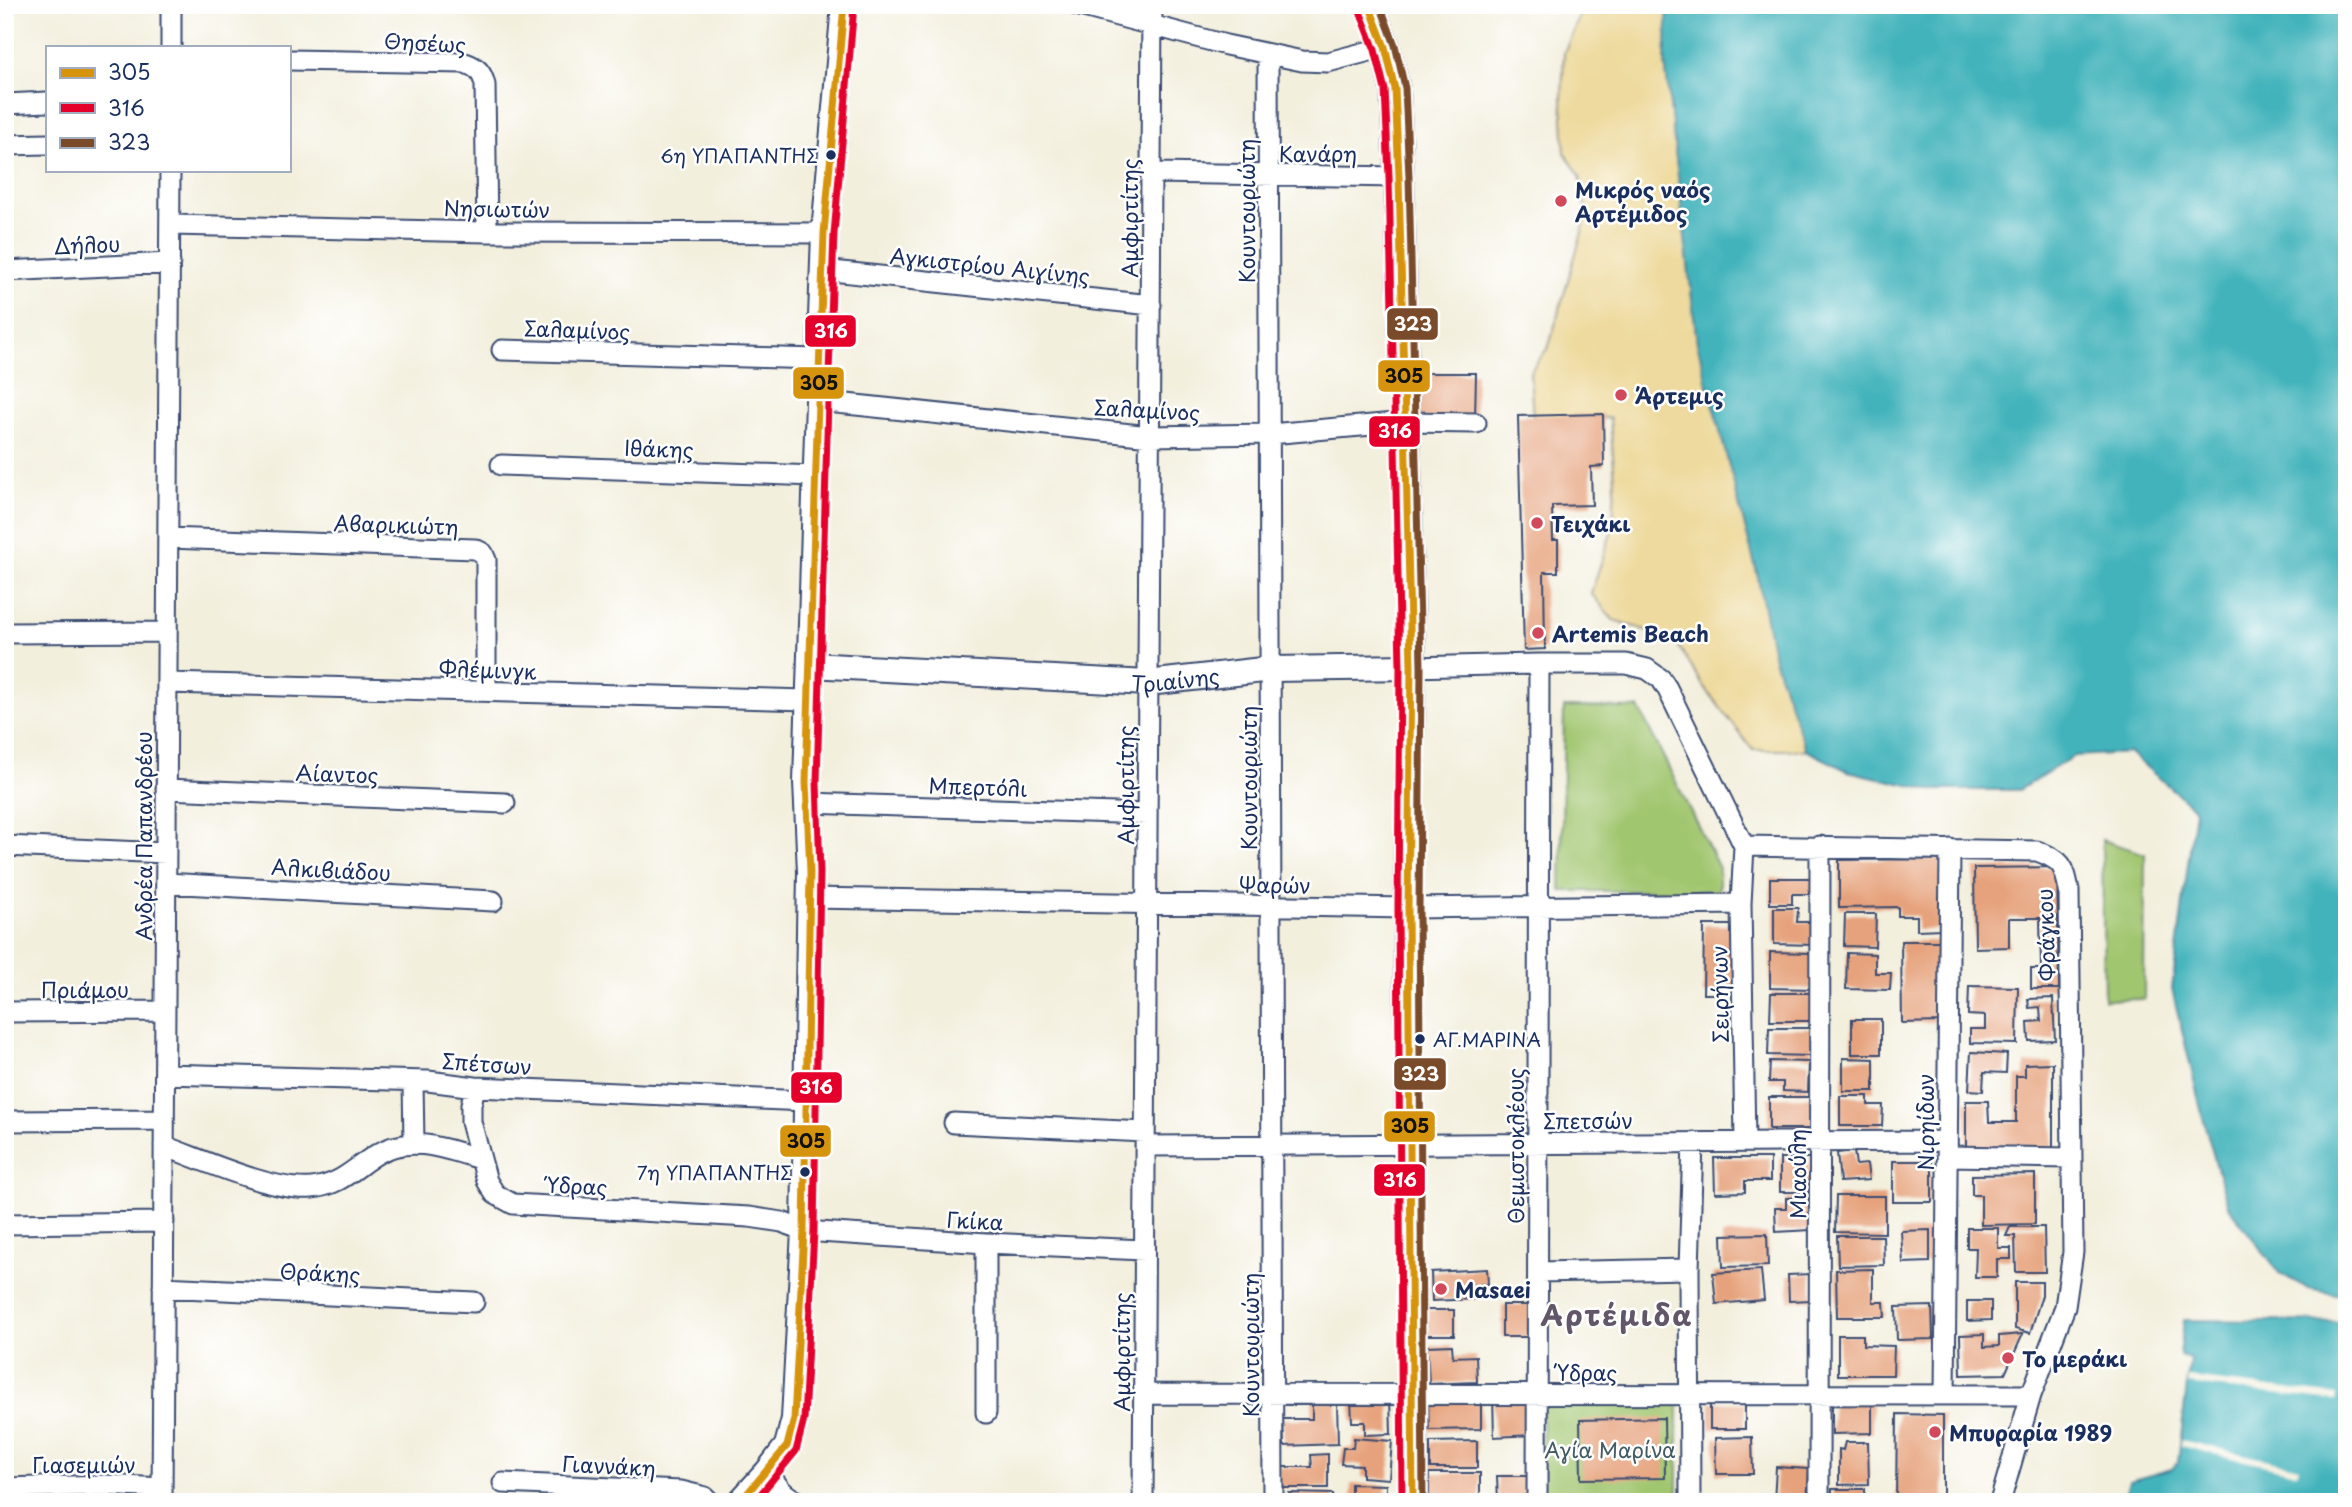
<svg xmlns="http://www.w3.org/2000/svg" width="2352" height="1507" font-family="'Playpen Sans',sans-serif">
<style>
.green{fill:#a1c670;stroke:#5e7a67;stroke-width:2}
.sand{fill:#eeda9e;stroke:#84847e;stroke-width:2}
.water{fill:#43b3bb;stroke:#2f718c;stroke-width:2}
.pier{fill:#f3efdd}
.building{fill:#e6a27c}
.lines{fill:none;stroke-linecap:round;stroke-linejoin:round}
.minor-casing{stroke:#3b4c71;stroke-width:23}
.tertiary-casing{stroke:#3b4c71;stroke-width:28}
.secondary-casing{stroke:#3b4c71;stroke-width:32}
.minor{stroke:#fff;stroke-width:19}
.tertiary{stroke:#fff;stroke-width:24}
.secondary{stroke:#f9e7c3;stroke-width:28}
.bus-1-casing{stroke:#fff;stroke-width:12}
.bus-2-casing{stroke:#fff;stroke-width:12}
.bus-3-casing{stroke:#fff;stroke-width:12}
.bus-1{stroke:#d6940e;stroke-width:7}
.bus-2{stroke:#e4002b;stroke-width:7}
.bus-3{stroke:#7a4b2a;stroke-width:7}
.bus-dot{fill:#1b2f5e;stroke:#fff;stroke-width:2.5}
.poi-dot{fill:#d1495b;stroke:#fff;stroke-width:2.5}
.labels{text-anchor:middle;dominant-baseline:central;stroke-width:5;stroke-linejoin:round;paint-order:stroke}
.bus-label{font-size:19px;fill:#1b2f5e;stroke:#fff;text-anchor:end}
.street-label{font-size:21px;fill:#1b2f5e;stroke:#fff}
.poi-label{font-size:21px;font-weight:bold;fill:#1b2f5e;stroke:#fff;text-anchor:start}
.park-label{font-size:21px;fill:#435c63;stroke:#fff}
.district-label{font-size:28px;font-weight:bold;letter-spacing:2px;fill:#625768;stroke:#fff}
.line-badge{stroke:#fff;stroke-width:2.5}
.badge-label{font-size:19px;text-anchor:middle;font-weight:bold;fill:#fff}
.pale-badge-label{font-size:19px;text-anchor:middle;font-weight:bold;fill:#111}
</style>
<rect width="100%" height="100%" fill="#fff"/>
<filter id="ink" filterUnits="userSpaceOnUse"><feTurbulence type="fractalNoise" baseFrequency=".0143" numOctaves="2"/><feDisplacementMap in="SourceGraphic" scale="14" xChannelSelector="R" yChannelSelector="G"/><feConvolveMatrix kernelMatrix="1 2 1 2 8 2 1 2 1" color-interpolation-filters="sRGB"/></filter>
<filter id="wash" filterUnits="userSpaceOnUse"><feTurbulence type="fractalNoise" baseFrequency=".00686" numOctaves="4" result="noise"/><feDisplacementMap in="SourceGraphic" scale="28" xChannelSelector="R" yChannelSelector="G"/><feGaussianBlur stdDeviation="1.57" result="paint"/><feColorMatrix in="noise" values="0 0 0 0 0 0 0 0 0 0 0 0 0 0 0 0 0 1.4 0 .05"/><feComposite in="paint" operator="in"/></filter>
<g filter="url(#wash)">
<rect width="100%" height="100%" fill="#f3efdd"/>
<path class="green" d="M1564 707 1639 708 1719 868V891H1561Z
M2102 840 2145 854 2144 999 2104 1000Z
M1678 1396V1502H1543L1542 1397Z"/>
<path class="sand" d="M1587 5H1668L1665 62 1697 343 1757 573 1774 659 1806 750H1753L1704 687 1674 639 1613 620 1591 593 1613 527 1615 481 1610 418 1533 417 1530 372 1549 346 1587 215 1580 176 1565 153 1562 99 1564 53 1579 17Z"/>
<path class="water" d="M1668 5H2347V1296L2309 1289 2279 1273 2228 1206 2204 1122 2172 989 2195 809 2130 753 2074 756 2019 790H1930L1848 771 1806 750 1774 659 1757 573 1697 343 1665 62Z
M2184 1320 2347 1322V1502H2124L2129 1481 2172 1469 2178 1462 2190 1359 2180 1356Z"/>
<path class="pier" d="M2188 1378 2337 1395 2336 1401 2187 1384Z
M2181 1440 2299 1467 2297 1473 2181 1446Z"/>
<g id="blocks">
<path class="building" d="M1412 373H1476L1475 419 1412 418Z
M1603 414 1604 466 1591 467 1592 505 1552 506 1553 540H1558V572H1544L1545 649 1524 650 1518 416Z
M1941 859 1942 929 1917 930V916H1898V907L1839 908V860Z
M2057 867 2059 989H2031V969H2041L2040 918H2009V947L1975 948 1974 868Z
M1770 878H1815V894H1792V904H1770Z
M1774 908H1798L1797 922H1817L1816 945 1774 944Z
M1845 914H1876L1875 947 1844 946Z
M1704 925H1736L1735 994H1703Z
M1901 941H1939L1940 1022 1902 1023Z
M1770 952 1812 953V989L1770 988Z
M1847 953 1875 954V973H1891L1890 990 1846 989Z
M1969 986 2018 987 2017 1044 1970 1043V1029H1985V1016L1968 1015Z
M1771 993H1813L1814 1021H1770Z
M2053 998 2055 1040 2029 1041 2028 1022 2041 1021 2040 1007 2029 1008 2028 999Z
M1852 1019H1881V1054H1852Z
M1769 1028H1813L1812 1056 1768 1055Z
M1971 1052 2007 1054 2006 1073 1984 1072 1983 1091 1969 1090Z
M1843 1058 1874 1059V1091H1843Z
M1770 1061 1809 1062 1808 1092 1783 1091V1082H1769Z
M2053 1063V1150L1966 1151V1101H1988L1989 1122H2016V1076H2025V1064Z
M1840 1096H1868V1105H1883L1882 1126H1840Z
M1769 1097H1813V1129H1769Z
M1854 1151 1856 1165 1867 1164 1869 1180 1840 1182 1837 1153Z
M1714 1158H1770V1181H1745V1192L1715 1193Z
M1780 1158H1810V1192H1780Z
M1893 1161H1932V1202H1893Z
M2035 1174V1224L1981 1225V1195H1972V1175Z
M1836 1196H1885V1233L1835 1232Z
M1809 1197 1811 1230 1776 1232 1775 1208H1786V1198Z
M2010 1227H2044L2045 1272H2016L2015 1236H2006Z
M1967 1228H1998V1248H2011V1259H1997V1277H1975L1976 1248H1967Z
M1930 1230V1262L1903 1263 1901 1231Z
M1767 1234 1768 1266 1723 1267 1722 1235Z
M1837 1236H1883L1884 1265 1838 1266Z
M1487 1269 1488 1284 1475 1285 1476 1299 1432 1301 1431 1272Z
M1873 1269V1302H1884L1885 1317H1837L1836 1270Z
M1761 1270 1764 1300 1716 1304 1713 1273Z
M1811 1274 1812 1300 1789 1301 1788 1275Z
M2015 1282H2042V1295L2030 1333 2015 1329Z
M1967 1301H1991V1320L1967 1321Z
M1502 1305H1532V1337H1502Z
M1932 1306 1933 1339 1897 1340 1896 1307Z
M1425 1310H1454V1335H1425Z
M1984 1334V1347L1999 1346V1336L2023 1334 2005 1374 1961 1375 1960 1335Z
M1838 1335H1863V1345L1894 1346 1893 1375H1838Z
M1452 1345 1453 1357 1476 1356 1477 1382 1429 1384 1427 1346Z
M1532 1395 1533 1435 1494 1437 1493 1396Z
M1481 1396V1429L1429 1430 1428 1397Z
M1390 1397 1391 1434 1365 1435V1422H1352L1351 1398Z
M1337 1401 1338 1444 1284 1446 1283 1419H1312V1402Z
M1832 1401H1872V1433L1832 1434Z
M1710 1402 1745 1403V1429H1710Z
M1897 1414 1943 1415V1502H1896Z
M1664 1418 1665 1478 1581 1479 1580 1420Z
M1752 1437 1753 1474H1716L1715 1438Z
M1354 1438 1392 1441 1389 1479 1362 1477V1465L1341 1464 1343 1448H1353Z
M1477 1441V1468H1430V1442Z
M1845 1442H1868L1869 1484 1839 1485V1449L1843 1450Z
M1328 1454V1488H1278V1467H1312L1311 1455Z
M1776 1467 1809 1469 1807 1502H1774Z
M1429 1473H1480V1502H1429Z
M1497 1476H1531L1532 1502H1498Z
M1351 1484 1386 1485V1502H1351Z
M1832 1489H1865V1502H1832Z
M1289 1493 1333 1494V1502H1289Z"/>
</g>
</g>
<g filter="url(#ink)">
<use href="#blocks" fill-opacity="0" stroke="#3b4c71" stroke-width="2"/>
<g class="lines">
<defs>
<path id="minor" d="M1076 5 1226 45 1302 61 1328 62 1385 47
M171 47V5
M1268 54 1273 1502
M289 60 465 63C477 67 482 72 485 85L487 232
M5 104 47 102
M5 145 47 144
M1152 173 1399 177
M170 225 487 232 824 233
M823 270 1151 305
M5 271 170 263
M502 350 820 359
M818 401 1150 436 1270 434 1406 422 1476 423
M501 465 816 476
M168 538 475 549 483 553 486 560V691
M5 633 167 632
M1411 667 1539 664H1626L1647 669 1661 679 1667 688 1744 846 2037 851C2062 860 2064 865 2069 890L2073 1252 2065 1307 2031 1395 2000 1502
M167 683 807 700
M166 789 505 803
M807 803 1147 814
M5 846 166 853
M1744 846 1741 904 1745 1142
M166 883 493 901
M809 898 1408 908 1741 904
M5 1012 165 1011
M165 1074 428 1081 475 1087 806 1101
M413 1081 414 1144
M475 1087 471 1105V1122L487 1181 495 1194 513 1204 749 1217 782 1222 804 1231 986 1243 1144 1250
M5 1121 164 1120
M954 1123 1145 1132
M164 1146C203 1160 273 1192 312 1188 341 1185 354 1168 377 1154 410 1134 447 1149 480 1159
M1145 1146 1947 1141
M1947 1156 2071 1158
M5 1224 164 1222
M986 1243V1413
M1538 1272 1689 1269
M163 1287 474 1302
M1144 1394 2031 1395
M1945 1395 1950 849
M768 1471C777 1486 784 1496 800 1502
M503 1483 681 1491 705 1497 710 1502
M5 1488 105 1485 162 1488
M162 1502 170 170
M1143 1502 1152 5
M1537 1502 1539 664
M1690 1502 1689 1269 1693 1142
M1819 1502 1820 846"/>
<g id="tertiary">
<path id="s1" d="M810 665 1148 683 1271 669 1411 667"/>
<path d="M740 1502 768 1471 787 1446 794 1419 804 1231 810 872 806 782 818 401 824 233 844 5"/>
</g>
<path id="secondary" d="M1369 5 1385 47 1395 89 1399 177 1411 667 1408 908 1413 1502"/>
</defs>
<use href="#minor" class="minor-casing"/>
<use href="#tertiary" class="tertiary-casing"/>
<use href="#secondary" class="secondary-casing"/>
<use href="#minor" class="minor"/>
<use href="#tertiary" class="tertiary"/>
<use href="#secondary" class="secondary"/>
<defs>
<path id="bus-1" d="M1369 5 1385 47 1395 89 1399 177 1411 667 1408 908 1413 1502
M740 1502 787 1446 794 1419 804 1231 810 872 806 782 818 401 824 233 844 5"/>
<path id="bus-2" d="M1359 9 1375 50 1385 90 1389 177 1400 667 1398 908 1402 1502
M754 1502 796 1451 804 1420 814 1231 820 872 817 782 828 401 834 234 854 6"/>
<path id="bus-3" d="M1380 5 1395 45 1405 88 1409 177 1421 667 1419 908 1423 1502"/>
</defs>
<use href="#bus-1" class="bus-1-casing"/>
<use href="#bus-2" class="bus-2-casing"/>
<use href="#bus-3" class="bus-3-casing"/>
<use href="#bus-1" class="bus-1"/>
<use href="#bus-2" class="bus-2"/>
<use href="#bus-3" class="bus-3"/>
</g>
</g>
<g class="bus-dot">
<circle cx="831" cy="155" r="6"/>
<circle cx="1420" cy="1039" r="6"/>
<circle cx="805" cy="1172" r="6"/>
</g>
<g class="poi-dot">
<circle cx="1561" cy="201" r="7"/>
<circle cx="1621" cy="395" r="7"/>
<circle cx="1537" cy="523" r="7"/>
<circle cx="1538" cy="633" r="7"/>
<circle cx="1441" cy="1289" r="7"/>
<circle cx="2008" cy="1358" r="7"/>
<circle cx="1935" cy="1432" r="7"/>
</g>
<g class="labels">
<g class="bus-label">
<text x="818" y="155">6η ΥΠΑΠΑΝΤΗΣ</text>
<text x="1433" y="1039" text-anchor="start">ΑΓ.ΜΑΡΙΝΑ</text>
<text x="792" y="1172">7η ΥΠΑΠΑΝΤΗΣ</text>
</g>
<g class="street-label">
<text transform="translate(425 42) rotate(3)">Θησέως</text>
<text x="1318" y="153">Κανάρη</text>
<text transform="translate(497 208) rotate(1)">Νησιωτών</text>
<text transform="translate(1246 211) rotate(-90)">Κουντουριώτη</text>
<text transform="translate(1129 218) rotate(-90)">Αμφιρτίτης</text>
<text transform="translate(87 244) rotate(-2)">Δήλου</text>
<text transform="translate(990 265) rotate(6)">Αγκιστρίου Αιγίνης</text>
<text transform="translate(577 329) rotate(2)">Σαλαμίνος</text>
<text transform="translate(1147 409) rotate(3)">Σαλαμίνος</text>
<text transform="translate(659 448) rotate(2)">Ιθάκης</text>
<text transform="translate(396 524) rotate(2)">Αβαρικιώτη</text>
<text transform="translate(488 669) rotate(2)">Φλέμινγκ</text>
<text stroke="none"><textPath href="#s1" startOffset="366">Τριαίνης</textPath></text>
<text transform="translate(337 773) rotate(2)">Αίαντος</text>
<text transform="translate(1248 778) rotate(-90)">Κουντουριώτη</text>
<text transform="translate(1125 785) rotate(-90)">Αμφιρτίτης</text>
<text transform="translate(978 786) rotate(2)">Μπερτόλι</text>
<text transform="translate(143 836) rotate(-90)">Ανδρέα Παπανδρέου</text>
<text transform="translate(331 869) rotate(3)">Αλκιβιάδου</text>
<text transform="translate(1275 884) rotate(1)">Ψαρών</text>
<text transform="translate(2045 935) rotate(-92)">Φράγκου</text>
<text x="85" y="989">Πριάμου</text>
<text transform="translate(1719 994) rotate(-91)">Σειρήνων</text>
<text transform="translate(487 1063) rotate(4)">Σπέτσων</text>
<text x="1588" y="1120">Σπετσών</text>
<text transform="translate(1925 1122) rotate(-90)">Νιρηίδων</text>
<text transform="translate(1515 1146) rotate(-90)">Θεμιστοκλέους</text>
<text transform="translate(1797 1174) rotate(-90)">Μιαούλη</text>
<text transform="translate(577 1185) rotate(3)">Ύδρας</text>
<text transform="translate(975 1220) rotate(3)">Γκίκα</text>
<text transform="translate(320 1272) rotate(3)">Θράκης</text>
<text transform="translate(1250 1345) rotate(-90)">Κουντουριώτη</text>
<text transform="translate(1121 1352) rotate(-90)">Αμφιρτίτης</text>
<text x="1587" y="1372">Ύδρας</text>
<text x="84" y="1464">Γιασεμιών</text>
<text transform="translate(609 1465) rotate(3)">Γιαννάκη</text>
</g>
<g class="poi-label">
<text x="1575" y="189">Μικρός ναός<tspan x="1575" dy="24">Αρτέμιδος</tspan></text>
<text x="1635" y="395">Άρτεμις</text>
<text x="1551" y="523">Τειχάκι</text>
<text x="1552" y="633">Artemis Beach</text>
<text x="1455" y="1289">Masaei</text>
<text x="2022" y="1358">Το μεράκι</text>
<text x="1949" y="1432">Μπυραρία 1989</text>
</g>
<g class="park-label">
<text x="1610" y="1449">Αγία Μαρίνα</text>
</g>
<g class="district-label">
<text x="1617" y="1314">Αρτέμιδα</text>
</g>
</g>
<g class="line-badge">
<rect x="1386" y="307" width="53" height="34" rx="7" fill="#7a4b2a"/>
<rect x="804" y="314" width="53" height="34" rx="7" fill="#e4002b"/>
<rect x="1377" y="359" width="54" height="34" rx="7" fill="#d6940e"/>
<rect x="792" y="366" width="53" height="34" rx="7" fill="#d6940e"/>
<rect x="1368" y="415" width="53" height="33" rx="7" fill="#e4002b"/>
<rect x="1393" y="1057" width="54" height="34" rx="7" fill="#7a4b2a"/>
<rect x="790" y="1071" width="53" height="33" rx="7" fill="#e4002b"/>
<rect x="1383" y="1110" width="53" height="33" rx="7" fill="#d6940e"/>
<rect x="779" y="1124" width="53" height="34" rx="7" fill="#d6940e"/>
<rect x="1373" y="1163" width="53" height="34" rx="7" fill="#e4002b"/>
</g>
<g class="badge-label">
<text x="1413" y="331">323</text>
<text x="831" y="338">316</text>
<text x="1395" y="438">316</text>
<text x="1420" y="1081">323</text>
<text x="816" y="1094">316</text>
<text x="1400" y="1187">316</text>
</g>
<g class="pale-badge-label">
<text x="1404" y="383">305</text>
<text x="819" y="390">305</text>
<text x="1410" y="1133">305</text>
<text x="806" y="1148">305</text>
</g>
<rect width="2352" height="1507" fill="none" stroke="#fff" stroke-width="28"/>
<rect x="46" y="46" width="245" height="126" fill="#ffffff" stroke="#a4acbf" stroke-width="2"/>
<rect x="60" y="68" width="35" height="10" fill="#d6940e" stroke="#a4acbf" stroke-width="2"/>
<text x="108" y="80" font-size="21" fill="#1b2f5e">305</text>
<rect x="60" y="103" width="35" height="10" fill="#e4002b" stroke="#a4acbf" stroke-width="2"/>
<text x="108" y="116" font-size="21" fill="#1b2f5e">316</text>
<rect x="60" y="138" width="35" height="10" fill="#7a4b2a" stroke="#a4acbf" stroke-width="2"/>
<text x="108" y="150" font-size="21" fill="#1b2f5e">323</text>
</svg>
